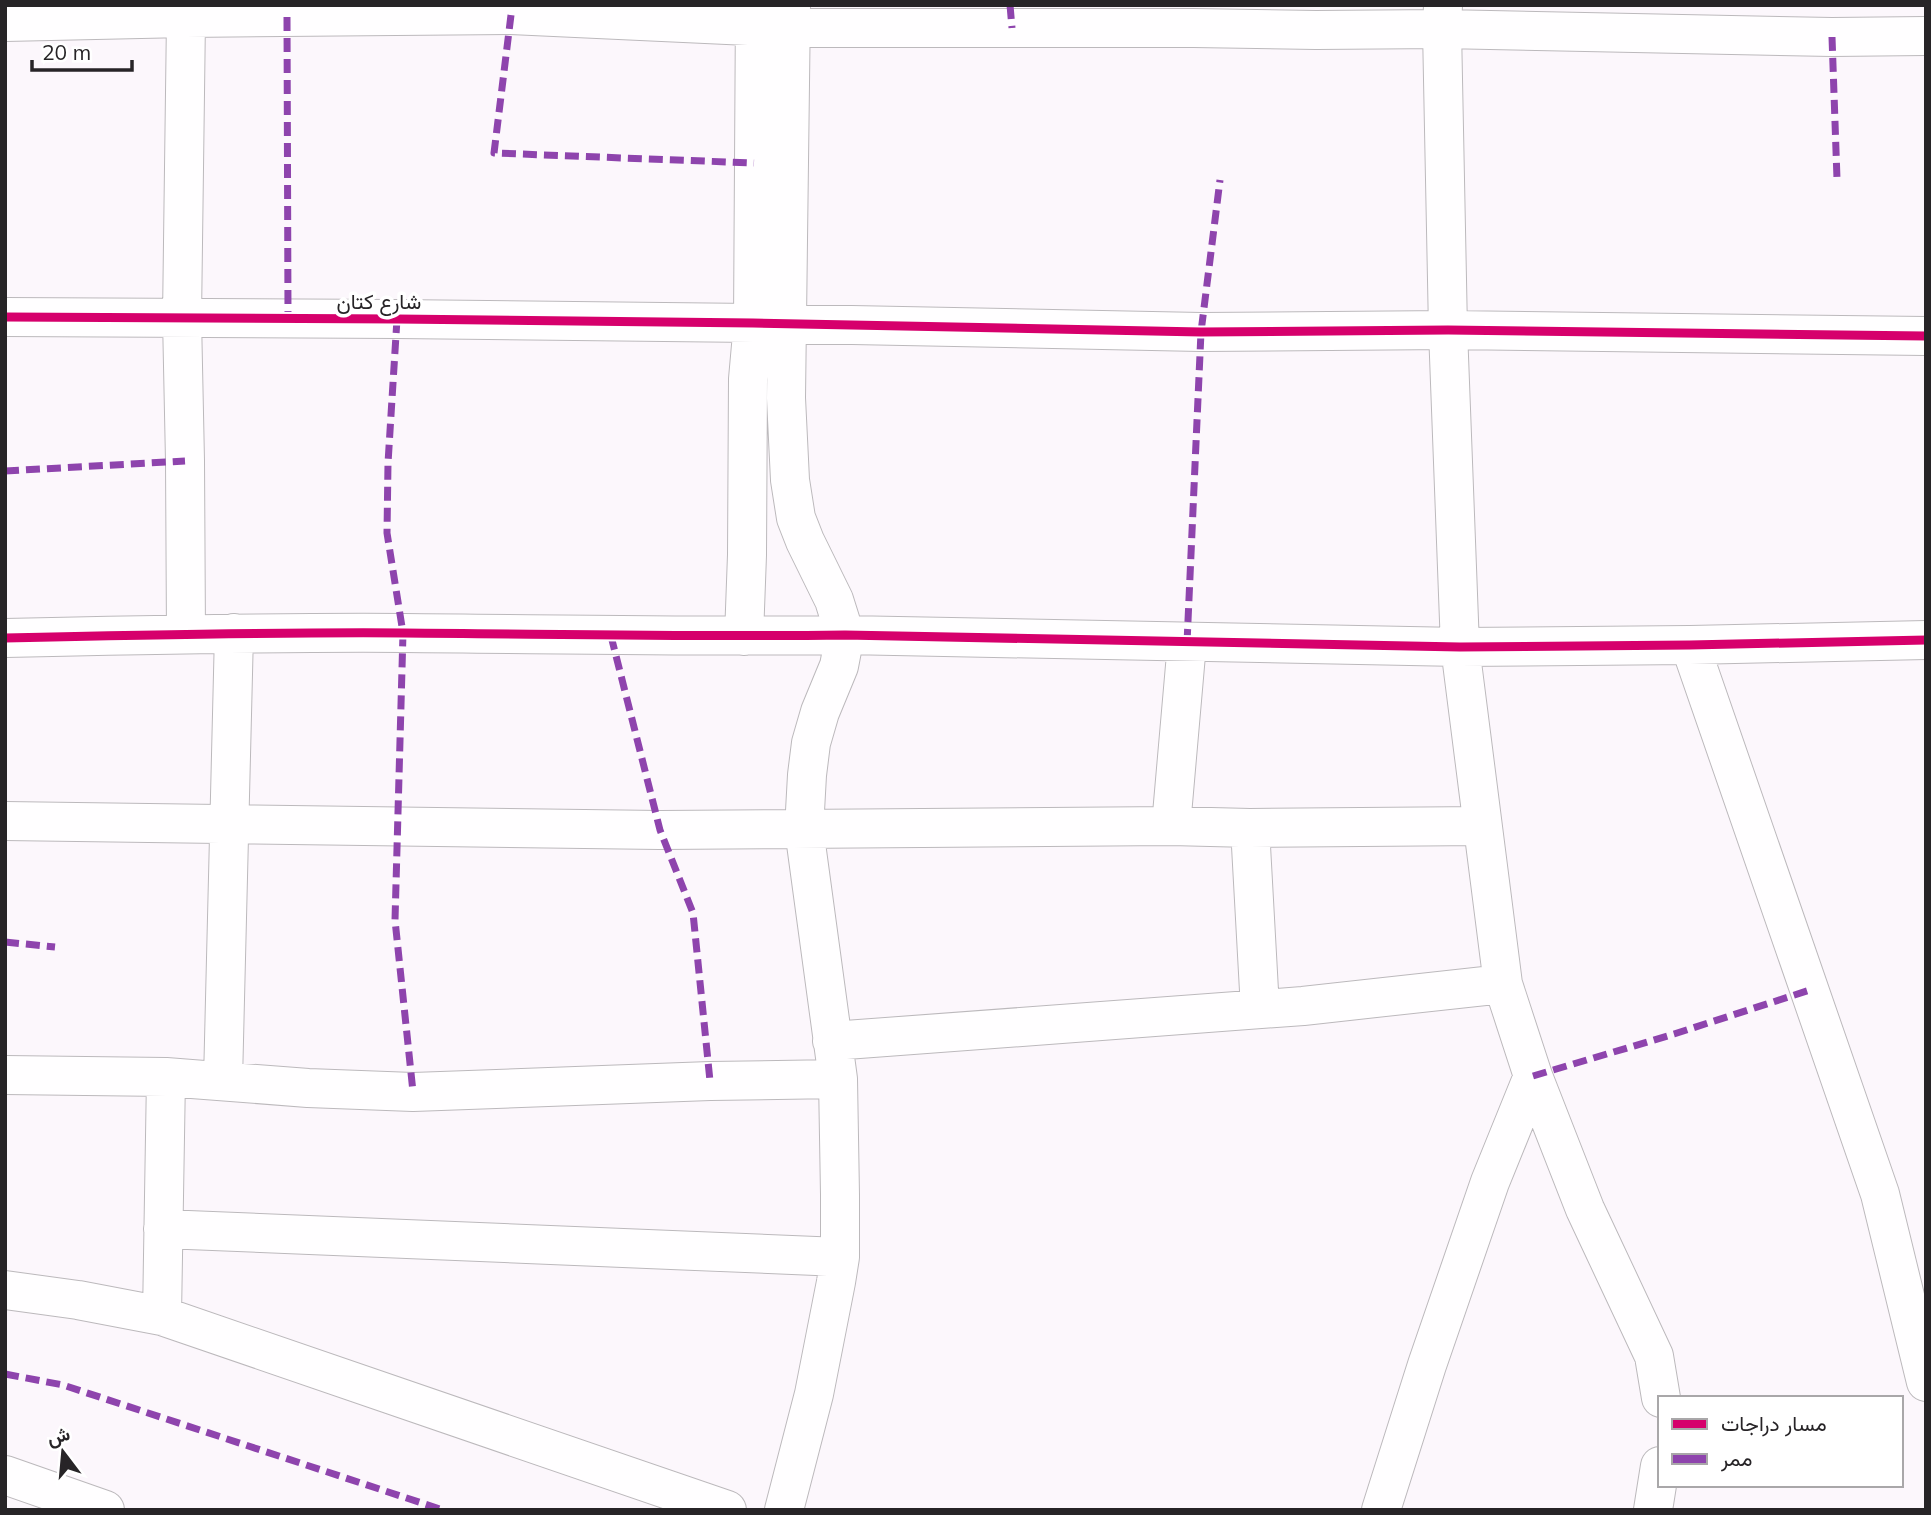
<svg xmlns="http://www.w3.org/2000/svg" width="1931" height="1515" font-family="Mulish,Vazirmatn,sans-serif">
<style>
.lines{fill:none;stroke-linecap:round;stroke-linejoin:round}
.minor-casing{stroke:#bcb9bc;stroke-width:40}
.minor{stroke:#fffeff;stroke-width:38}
.quiet{stroke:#8e44ad;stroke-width:7;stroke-dasharray:14 7;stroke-linecap:butt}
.cycleway-casing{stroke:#fff;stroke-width:13}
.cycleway{stroke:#d6006c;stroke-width:9}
.labels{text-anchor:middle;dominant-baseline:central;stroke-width:7;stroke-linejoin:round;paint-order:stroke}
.street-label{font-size:21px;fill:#272427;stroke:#fff}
</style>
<rect width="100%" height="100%" fill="#fcf7fc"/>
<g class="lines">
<defs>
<path id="minor" d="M186 5V18L511 15 790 28H1193L1316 30 1442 29 1832 37 1926 36
M1443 5 1442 29 1448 330 1460 647 1503 984 1533 1076 1585 1209 1654 1356 1661 1398
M5 22 186 18 182 318 185 461 186 634
M5 317 397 319 753 323 1201 332 1448 330 1926 336
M744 636 747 555 748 379 753 323 755 5
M5 638C138 635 271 632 404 633 551 634 698 637 845 635L1460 647 1690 645 1926 640
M1690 645 1880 1194 1926 1382
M5 821 660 830 1171 826 1250 828 1482 826
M1171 826 1187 643
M1250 828 1260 1009
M832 1041 1303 1006 1503 984
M5 1075 166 1077 308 1088 413 1092 710 1081 838 1079
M223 1081 234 633
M163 1229 840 1257
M5 1290 78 1300 162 1316 727 1510
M162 1316 166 1077
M5 1475 105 1510
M784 1510 814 1394 836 1282 840 1257V1195L838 1079 804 829 807 775 811 743 820 712 839 666 845 635 834 600 805 541 796 518 790 480 786 398 791 5
M1381 1510 1427 1365 1490 1182 1533 1076
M1653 1510 1660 1466"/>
</defs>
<use href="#minor" class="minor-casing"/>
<use href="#minor" class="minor"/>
<path class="quiet" d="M1010 5 1012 28
M511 15 494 153 754 163
M287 17 288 318
M1832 37 1837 179
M397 319 388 463 387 533 403 633 395 920 413 1092
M5 471 185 461
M611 636 660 830 693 913 710 1081
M1187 643 1201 332 1220 180
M5 942 55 947
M1533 1076 1674 1034 1810 990
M5 1374 63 1385 443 1510"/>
<defs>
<path id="cycleway" d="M5 317 397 319 753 323 1201 332 1448 330 1926 336
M5 638C138 635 271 632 404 633 551 634 698 637 845 635L1460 647 1690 645 1926 640"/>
</defs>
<use href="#cycleway" class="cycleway-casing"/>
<use href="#cycleway" class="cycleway"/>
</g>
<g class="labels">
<g class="street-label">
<text x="379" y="301">شارع كتان</text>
</g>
</g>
<rect width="1931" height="1515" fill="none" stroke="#272427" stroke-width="14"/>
<rect x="1658" y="1396" width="245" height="91" fill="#ffffff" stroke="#a9a7a9" stroke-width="2"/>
<rect x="1672" y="1419" width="35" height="10" fill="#d6006c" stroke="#a9a7a9" stroke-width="2"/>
<text x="1721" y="1431" font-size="21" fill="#272427">مسار دراجات</text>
<rect x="1672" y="1454" width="35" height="10" fill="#8e44ad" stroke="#a9a7a9" stroke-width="2"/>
<text x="1721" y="1466" font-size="21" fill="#272427">ممر</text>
<g transform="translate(63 1452) rotate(344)" stroke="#ffffff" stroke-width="5" paint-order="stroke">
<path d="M0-5L12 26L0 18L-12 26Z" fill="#272427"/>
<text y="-10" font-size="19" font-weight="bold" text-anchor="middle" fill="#272427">ش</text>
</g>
<path d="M32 60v10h100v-10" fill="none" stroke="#272427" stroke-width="3.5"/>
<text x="42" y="60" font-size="21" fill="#272427" stroke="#ffffff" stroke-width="5" paint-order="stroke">20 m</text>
</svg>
